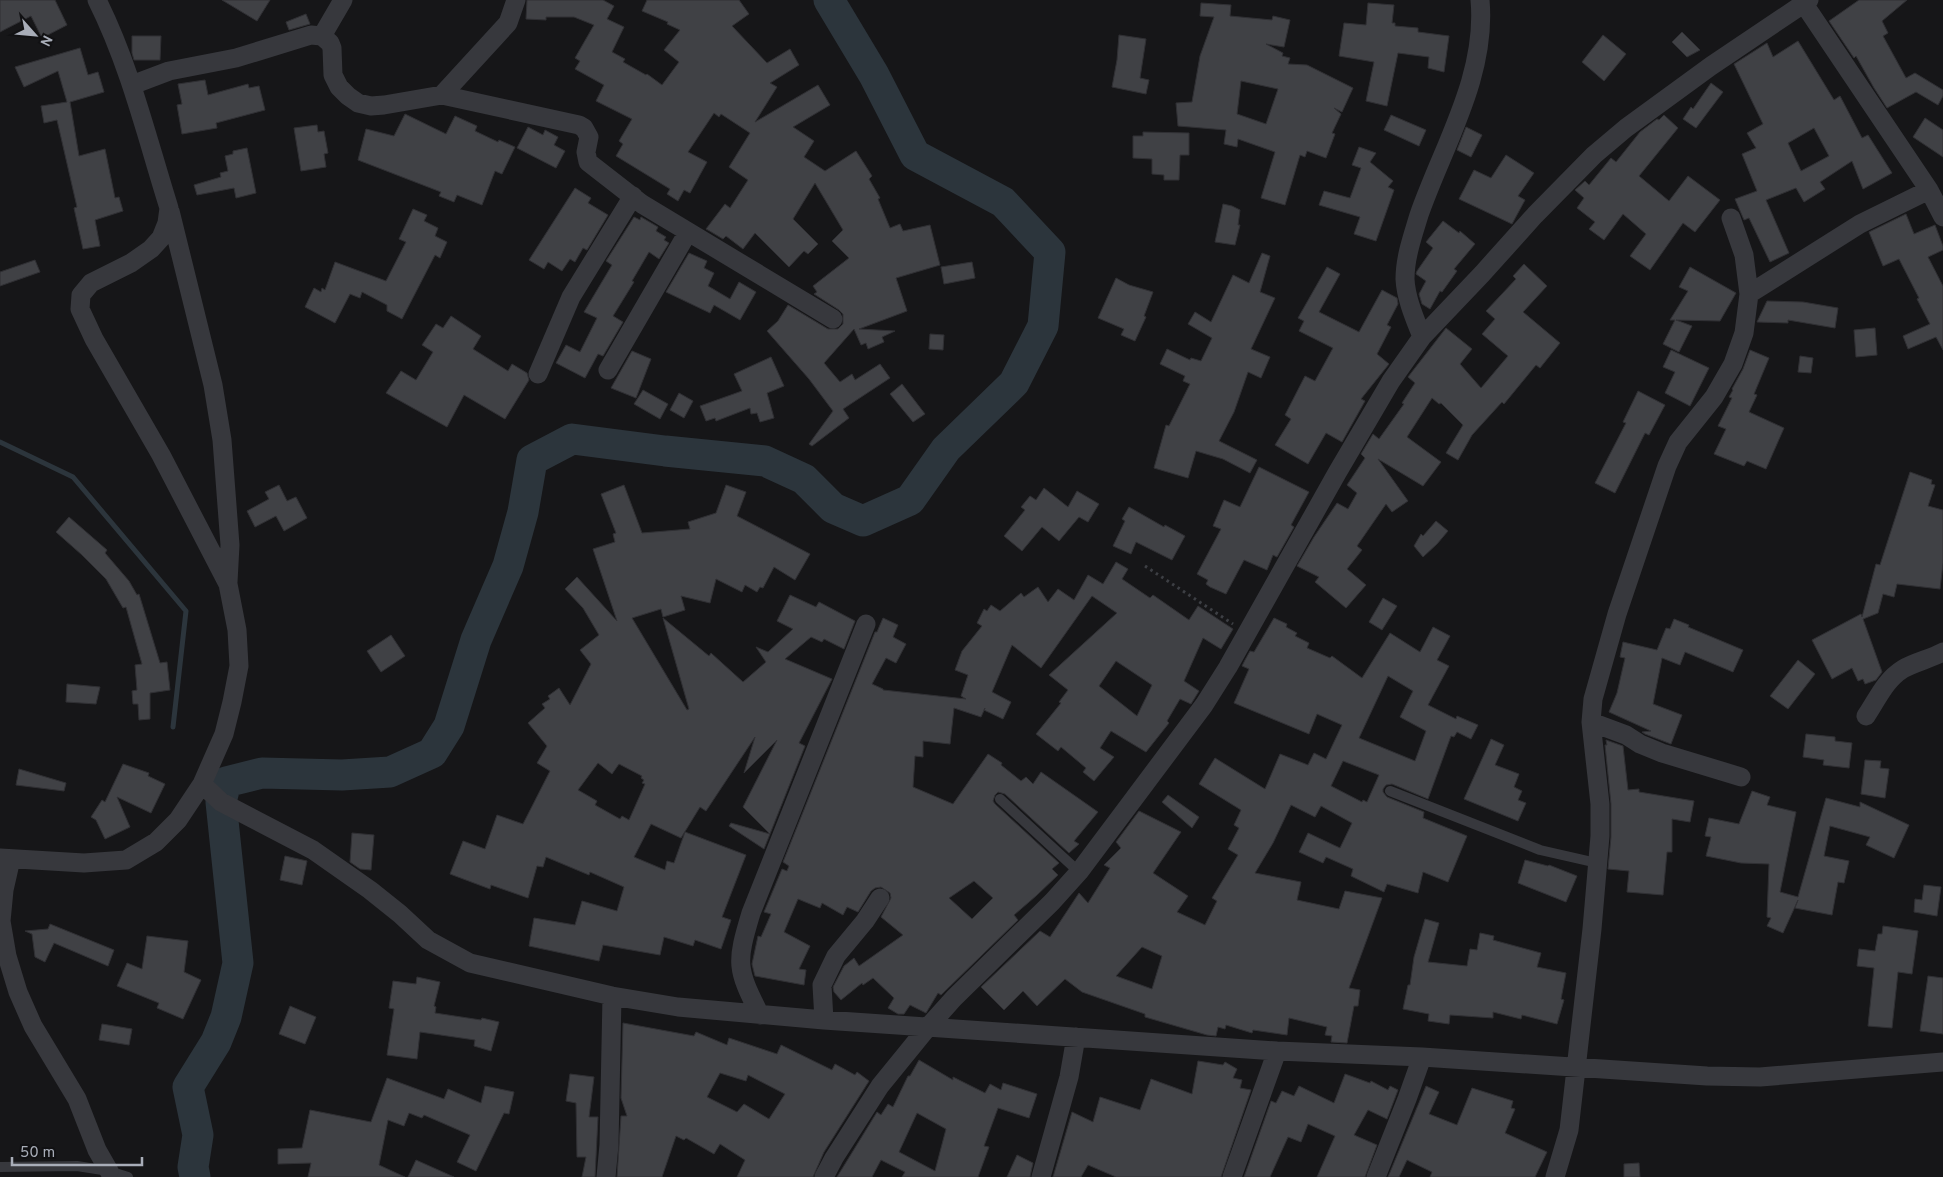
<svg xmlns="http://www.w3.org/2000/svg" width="1943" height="1177" font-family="Overpass,sans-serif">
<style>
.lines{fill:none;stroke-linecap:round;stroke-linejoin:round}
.stream{stroke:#2c353c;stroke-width:5}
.river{stroke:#2c353c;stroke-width:31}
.building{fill:#404145;stroke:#303034;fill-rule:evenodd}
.path{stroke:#3d3f44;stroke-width:3;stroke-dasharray:2.5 4;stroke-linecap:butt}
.lane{stroke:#37383d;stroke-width:10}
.street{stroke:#37383d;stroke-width:19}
</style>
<rect width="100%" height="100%" fill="#161618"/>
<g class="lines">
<path class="stream" d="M0 442 73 477 186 611 173 727"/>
<path class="river" d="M195 1177 193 1167 198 1135 188 1087 216 1042 226 1017 238 963 221 802 226 782 262 773 342 775 390 772 432 753 449 726 476 640 508 566 523 512 532 460 572 439 665 451 765 461 804 479 833 508 863 521 910 500 946 449 1014 383 1043 326 1050 252 1003 202 915 155 874 75 829 0"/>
</g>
<path class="building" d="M0 0H55L67 25 42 38 31 16 0 32Z
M222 0H270L257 21Z
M527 0H603L614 6 607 19 624 27 612 52 625 59 623 62 646 75 647 74 662 85 679 62 664 50 680 30 667 24 668 22 642 11 647 0H739L749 14 732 26 767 63 790 49 799 65 770 83 777 87 755 122 818 85 830 105 793 127 814 141 804 157 825 171 856 151 872 176 869 179 880 198 878 199 890 228 900 224 903 231 930 225 940 265 896 278 907 311 859 329 895 331 882 337 884 342 868 349 866 343 861 345 854 329 824 363 840 382 852 374 855 380 880 364 890 378 843 409 849 418 812 446 809 444 833 411 809 379 767 331 778 321 788 305 828 329H838L843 324V314L839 310 814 294 817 292 813 286 849 258 832 241 843 230 815 183 793 219 818 244 808 254 804 251 789 267 755 233 743 249 726 236 723 239 708 230 706 229 725 204 730 208 748 180 729 167 750 133 721 114 719 117 714 113 688 152 707 162 690 193 684 190 678 201 667 194 670 189 616 156 623 144 619 141 632 119 596 101 604 85 575 69 580 61 575 58 594 25 574 17H546V20L526 19Z
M1859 0H1907L1882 21 1888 33 1883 36 1906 78 1915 73 1943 90V96L1938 105 1916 92 1887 108 1874 88 1856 56 1854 58 1829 21Z
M1201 3 1231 5 1230 16 1272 20 1273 16 1290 20 1284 47 1266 44 1283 53 1282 56 1290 58 1288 64 1307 65 1353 88 1342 112 1334 108 1341 114 1332 133 1335 134 1326 158 1307 151 1305 157 1300 155 1285 205 1261 198 1275 152 1238 139 1237 147 1224 144 1226 130 1178 126 1176 103 1192 102 1200 56 1214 17 1200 16ZM1241 81 1278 89 1266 124 1237 114Z
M1368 3 1394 5 1392 23H1395V26L1418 28V32L1449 36 1444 72 1428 68 1429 57 1398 53 1387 106 1366 101 1374 62 1339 56 1344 23 1366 25Z
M306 14 310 24 289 30 286 22Z
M1682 32 1700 50 1687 57 1672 42Z
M1119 35 1146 39 1140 78 1149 80 1146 94 1112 87 1117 60Z
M1603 35 1626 54 1604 81 1582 62Z
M132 36H161L160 60H134L132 53Z
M1798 41 1834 100 1840 96 1862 138 1868 135 1892 173 1863 189 1852 161 1820 182 1825 189 1804 202 1796 188 1766 200 1789 253 1770 262 1749 218 1744 220 1735 199 1757 191 1742 154 1756 148 1747 133 1763 124 1734 64 1767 43 1773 57ZM1814 128 1829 156 1801 171 1788 143Z
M80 48 88 75 98 72 104 92 70 102 79 156 105 149 115 198 119 197 123 211 95 220 100 246 83 249 74 208 77 207 57 120 44 123 41 106 67 102 58 71 24 87 15 67Z
M205 80 208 95 248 84 249 88 259 86 265 110 216 123 217 128 182 134 177 105 182 104 178 84Z
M1711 83 1723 92 1696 128 1683 119 1691 107 1693 109Z
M405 114 446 134 455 116 477 126 475 131 498 142 499 140 515 147 502 174 495 171 482 205 457 195 454 202 439 196 441 192 358 160 366 129 394 136Z
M1391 115 1426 130 1419 146 1384 130Z
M1664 115 1678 128 1639 176 1669 201 1688 176 1720 200 1695 232 1683 223 1650 270 1630 256 1646 234 1623 214 1604 240 1589 229 1595 222 1577 208 1584 198 1575 190 1585 181 1589 185 1611 158 1616 162 1640 132 1657 119 1659 120Z
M1925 118 1943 130V157L1913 137Z
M317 125 318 132 324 131 328 153 324 154 326 167 301 171 294 128Z
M528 127 543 135 545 130 558 137 554 145 565 151 556 168 517 148Z
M1466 127 1482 135 1471 157 1457 150Z
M1143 132 1189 133V155H1180L1179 180H1164V175L1152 174V159L1133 158V136H1143Z
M1359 147 1376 153 1370 162 1393 181 1388 187 1394 190 1376 241 1354 234 1360 217 1319 205 1324 191 1350 198 1361 168 1352 165Z
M247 148 256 193 236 198 234 188 197 195 194 185 221 177 220 173 228 171 225 156 233 154V151Z
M1506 155 1534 173 1518 196 1525 200 1512 224 1459 199 1474 170 1491 178Z
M575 188 591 198 588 203 608 215 587 250 583 248 575 262 570 259 562 271 548 262 544 269 529 260Z
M1223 204 1232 206 1240 210 1238 225H1240L1235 245 1215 242Z
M413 209 427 215 424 221 438 228 435 236 447 242 440 258 435 255 402 319 387 311V305L362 292 360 298 350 294 335 323 305 307 314 288 321 292 322 288 325 290 335 262 386 281 406 242 399 239Z
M1906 214 1914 234 1935 225 1943 246V250L1928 257 1943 286V350L1936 337 1908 349 1903 336 1930 324 1917 299 1919 298 1899 259 1883 266 1869 232Z
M634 217 640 220 641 217 658 227 656 231 666 237 664 240 669 243 659 259 649 252 632 281 634 282 613 316 623 322 603 356 598 354 585 378 556 363 566 345 580 352 597 318 584 312 612 265 606 261Z
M1443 221 1459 233 1460 231 1475 244 1454 269 1457 271 1442 292 1440 291 1430 309 1422 304 1419 294 1426 281 1416 274 1417 271 1433 248 1426 242Z
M689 253 707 261 704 268 714 273 708 286 730 299 739 282 756 292 740 320 714 305 710 313 666 292Z
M1262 253 1270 256 1260 292 1275 298 1251 349 1270 357 1261 378 1248 372 1234 412 1219 441 1257 460 1250 473 1223 459 1196 451 1188 478 1154 468 1166 425 1169 426 1190 384 1183 381 1185 376 1160 364 1167 349 1190 360 1191 358 1201 361 1212 338 1188 324 1195 312 1211 322 1233 275 1249 283Z
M35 260 40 272 0 286V272Z
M972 262 975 278 944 284 941 267Z
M1524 264 1547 286 1523 312 1560 343 1540 368 1536 365 1504 404 1502 402 1472 435 1458 460 1446 453 1463 425 1441 403 1439 404 1432 398 1407 437 1441 462 1423 486 1378 459 1408 501 1392 512 1386 504 1357 546 1362 550 1347 569 1366 585 1346 608 1315 582 1319 577 1297 566 1314 537 1337 503 1348 509 1357 493 1347 485 1365 458 1361 454 1373 434 1379 439 1404 404 1402 403 1415 383 1408 377 1446 328 1472 349 1460 364 1481 388 1508 356 1482 334 1495 319 1486 311 1516 279 1513 276Z
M1327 267 1340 274 1319 312 1359 332 1382 290 1397 298 1398 304 1387 325 1391 327 1377 354 1389 364 1361 399 1365 401 1342 442 1326 433 1308 464 1275 445 1291 419 1285 415 1305 376 1315 381 1333 348 1299 331 1304 321 1298 318Z
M1690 267 1736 293 1720 321 1676 320 1692 326 1679 352 1663 344 1675 320H1670L1688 291 1679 287Z
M1116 278 1129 285 1153 292 1144 316 1146 317 1135 341 1121 335 1124 329 1098 318Z
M1767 301 1803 302 1838 308 1835 328 1788 320V323L1757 322Z
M451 316 481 336 473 349 508 371 512 364 527 373 529 380 505 419 464 395 447 427 386 393 401 371 416 380 433 352 422 345 436 324 443 328Z
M1875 328 1877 355 1856 357 1854 330Z
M930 334 944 335 943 350 929 349Z
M1671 350 1709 368 1690 406 1665 393 1675 372 1663 367Z
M1750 350 1769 358 1754 394 1757 395 1749 412 1784 428 1766 469 1747 461 1744 466 1714 454 1726 429 1718 426 1732 398 1729 397 1733 390 1732 389 1743 369Z
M632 351 651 359 636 398 611 388Z
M1800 356 1813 358 1811 373 1798 372Z
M771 357 784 386 767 393 774 418 760 422 757 413 751 414 750 408 716 421 715 418 706 421 700 406 742 391 734 374Z
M902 384 925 414 913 422 890 394Z
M643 390 668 404 660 419 634 404Z
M1638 391 1665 405 1649 435 1645 433 1615 493 1595 483 1626 423 1623 422Z
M679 393 693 401 684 418 670 410Z
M1259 467 1309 492 1291 525 1294 527 1277 557 1273 555 1267 570 1244 560 1226 594 1210 587 1206 584 1208 580 1197 574 1221 529 1213 526 1224 500 1240 507Z
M1910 472 1932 480 1931 484 1935 485 1928 506 1943 510V563L1940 589 1897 584 1894 597 1883 594 1878 613 1863 619 1882 672 1876 680 1865 684 1863 679 1858 681 1852 668 1832 679 1812 640 1861 614 1862 617 1876 564 1880 565Z
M279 485 287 501 296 497 307 518 284 531 276 516 255 527 247 511 269 499 265 492Z
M624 485 642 533 690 529 688 522 716 513 726 485 746 492 737 516 810 554 795 580 774 567 763 588 760 587 757 592 745 585 742 592 716 579 710 603 681 596 685 610 663 617 661 609 632 618 687 710 689 709 663 618 709 656 711 653 743 682 766 662 756 647 768 652 793 629 777 621 790 595 816 607 819 602 855 621 844 649 824 639 822 642 811 637 785 659 832 679 799 743 805 746 764 849 729 826 731 823 770 834 743 807 777 740 744 773 755 737 706 811 700 807 681 838 651 824 634 857 665 870 667 861 674 863 685 832 746 855 722 917 731 920 721 949 695 940 693 946 664 937 660 955 603 945 599 961 529 946 534 918 575 925 582 901 617 911 624 887 590 872 589 875 546 857 543 867 537 866 528 898 491 885 490 889 450 874 463 841 485 849 497 815 523 824 550 771 537 763 547 746 528 723 545 708 542 704 550 699 548 696 559 688 570 705 591 664 580 650 599 635 583 608 565 589 577 577 617 621 593 549 615 542 613 534 616 533 601 494ZM598 763 612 774 619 764 642 776 641 778 644 780 642 783 645 784 629 820 622 816 620 819 595 805 597 801 578 790Z
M1044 488 1068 507 1077 491 1099 504 1088 522 1079 517 1059 541 1042 527 1022 551 1004 536 1025 510 1021 507 1030 496 1036 500Z
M1129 507 1164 527 1165 525 1185 536 1172 560 1136 542 1131 554 1113 546 1125 521 1122 519Z
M69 517 107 550 105 553 129 581 137 595 139 594 160 663 167 662 170 690 150 693V719L139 720 138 704H133L132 691 137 690 135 665 142 664 126 607 123 608 106 579 82 555 56 532Z
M1436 521 1448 531 1437 544 1423 557 1414 546 1421 534 1423 536Z
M1116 562 1128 569 1122 579 1150 598 1153 595 1189 620 1198 606 1233 629 1221 649 1203 638 1184 681 1199 691 1191 704 1180 699 1167 721 1169 723 1146 752 1111 731 1100 748 1114 757 1094 781 1083 772 1086 768 1061 747 1058 751 1036 734 1061 703 1059 702 1068 690 1049 675 1117 613 1092 596 1041 668 1012 645 992 692 1011 702 1003 719 984 710 985 708 981 717 954 708 950 744 923 741V757L915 756 913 787 953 804 988 754 1002 763 1001 765 1021 781 1026 777 1033 784 1041 772 1098 812 1074 841 1079 844 1069 853 1005 794 998 792 995 795 993 801 995 804 1059 863 1052 869 1058 875 1036 896 1014 915 1018 920 941 995 938 993 926 1013 910 1005 904 1014H898L888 1008 894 998 873 978 863 985 862 983 841 1000 834 992 833 987 844 966 854 958 859 966 903 935 881 917 891 898 890 893 881 887 875 888 871 891 858 912 847 907 843 915 822 903 820 908 798 899 784 932 810 946 799 969 806 970 804 985 755 976 752 964 758 936 761 937 771 914 764 912 782 869 787 871 789 866 783 862 875 632H877L883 618 898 625 893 637 906 644 896 663 886 658 872 684 883 689V690L966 699 961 696 968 675 955 670 962 651 982 626 977 623 984 609 987 611 991 605 1000 611 1021 593 1024 597 1038 587 1048 602 1058 589 1074 600 1088 575 1103 584ZM1116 661 1152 685 1137 716 1099 686ZM974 881 993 898 972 919 949 898Z
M1383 598 1397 606 1382 630 1369 622Z
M1274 618 1287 624 1286 627 1297 633 1295 636 1309 643 1307 648 1330 658 1332 656 1362 678 1390 633 1420 652 1433 627 1450 636 1437 660 1449 666 1428 705 1456 719 1457 716 1478 725 1471 739 1457 732 1454 737 1451 736 1428 799 1392 784 1386 785 1383 789V792L1387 797 1424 812 1423 818 1467 836 1448 882 1423 872 1418 893 1387 884 1384 892 1351 876 1353 869 1326 857 1323 863 1299 852 1308 833 1340 848 1352 823 1321 806 1315 817 1291 805 1273 843 1255 873 1301 882 1297 900 1339 909 1345 891 1382 898 1349 988 1360 990 1358 1006H1354L1347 1043 1331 1042 1332 1036 1325 1035 1327 1027 1289 1018 1287 1035 1253 1030 1252 1033 1226 1025 1225 1029 1218 1027 1216 1036 1207 1035 1145 1017V1014L1082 992 1065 979 1037 1006 1023 991 1004 1010 981 987 1040 931 1050 937 1079 893 1088 903 1110 868 1104 865 1121 848 1116 842 1139 811 1181 832 1153 873 1188 896 1177 912 1205 925 1217 901 1212 898 1238 855 1228 849 1239 828 1234 825 1241 810 1199 784 1215 758 1265 789 1280 754 1308 765 1314 753 1326 759 1342 725 1317 714 1309 734 1234 703 1249 669 1242 666 1245 660 1250 651 1254 652ZM1388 676 1413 691 1400 717 1426 731 1415 761 1359 738ZM1343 761 1379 775 1367 802 1363 800 1362 802 1331 786ZM1142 947 1162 956 1152 989 1116 976Z
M1674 619 1689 625 1688 627 1743 650 1733 672 1685 652 1680 665 1662 658 1653 704 1682 715 1671 744 1645 734 1642 732 1651 731 1609 712 1617 693 1625 658 1620 657 1623 642 1657 650 1666 628 1670 629Z
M391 635 405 656 381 672 367 651Z
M1798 660 1815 674 1788 709 1770 696Z
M67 684 100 687 96 704 66 702Z
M1806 734 1835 737V741L1852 743 1849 768 1823 765 1824 760 1803 757Z
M1491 739 1504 745 1495 765 1519 774 1514 787 1522 791 1518 800 1526 803 1518 821 1464 799Z
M1606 740 1623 746 1628 790 1639 789V792L1694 801 1690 822 1672 819V852H1667L1663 895 1627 892 1629 871 1608 869 1611 837V804L1605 745H1607Z
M1865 760 1881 761 1880 768 1889 769 1885 798 1861 794Z
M123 764 149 773 148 776 165 784 151 813 117 797 130 827 105 839 96 820 91 817 102 800 105 802Z
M19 769 66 783 64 791 16 785Z
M1752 791 1770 797 1767 805 1796 812 1780 892 1798 897 1826 798 1860 807V802L1909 825 1894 858 1866 845 1870 837 1830 826 1824 856 1849 861 1844 883 1838 882 1832 915 1795 908 1798 900 1783 933 1767 926 1771 918 1767 917 1769 864 1741 863 1706 856 1711 837 1705 836 1709 818 1739 824Z
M1168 795 1199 817 1192 828 1162 802Z
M352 833 374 835 371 870 360 869 350 862Z
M285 856 307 861 302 885 280 880Z
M1525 860 1548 866 1549 865 1577 876 1566 902 1518 883Z
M1924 885 1941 887 1937 916 1914 912 1915 899 1922 900Z
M1425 919 1439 923 1428 962 1467 966 1470 949 1477 950 1480 933 1494 936 1493 940 1541 953 1537 967 1566 973 1561 999 1564 1000 1557 1024 1522 1015 1521 1019 1493 1012V1018L1450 1015 1449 1024 1428 1021 1429 1014 1403 1009 1408 985H1410L1414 957Z
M50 924 114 950 108 966 54 943 45 962 35 957 32 934 25 931 48 929Z
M1883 926 1918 931 1912 974 1898 972 1892 1028 1868 1026 1874 968 1857 966 1859 949 1875 951 1878 934H1882Z
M147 936 188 941 184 972 201 980 183 1019 157 1008 159 1003 117 986 127 963 142 969Z
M1928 976 1943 978V1034L1920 1031Z
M417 977 440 982 434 1006 436 1007 435 1013 481 1020 482 1018 499 1022 491 1051 474 1046 475 1040 420 1032 417 1059 387 1055 394 1009 389 1008 393 981 416 984Z
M290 1006 316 1017 305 1044 279 1034Z
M623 1023 694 1036 696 1032 727 1045 729 1038 777 1054 781 1045 832 1070 835 1064 855 1075 857 1072 869 1081 824 1152 813 1177H737L745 1160 720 1144 714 1154 686 1138 684 1140 676 1136 662 1177H617L621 1116H627L621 1098ZM720 1073 746 1081 748 1075 785 1094 769 1119 744 1104 737 1112 707 1097Z
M102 1024 132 1029 129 1045 99 1040Z
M919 1060 953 1080V1077L985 1093 990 1084 1001 1090 1003 1083 1037 1094 1029 1118 998 1108 984 1146 989 1147 978 1177H902L905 1172 881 1160 872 1177H837L877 1112 881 1115 888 1104 893 1107 908 1076H910ZM917 1113 946 1129 935 1171 899 1152Z
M1198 1061 1223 1065 1225 1062 1237 1069 1233 1078 1242 1080 1240 1088 1251 1090 1221 1177H1116L1088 1165 1081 1177H1053L1072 1112 1093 1122 1100 1097 1140 1110 1151 1079 1192 1094Z
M570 1074 594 1077 589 1117H598L595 1177H582L586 1157H577L576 1103 566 1101Z
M1345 1074 1370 1083 1371 1081 1388 1090 1390 1086 1398 1090 1387 1119 1368 1110 1354 1135 1377 1145 1365 1177H1317L1335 1136 1308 1124 1301 1142 1288 1137 1270 1177H1244L1271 1101 1276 1103 1282 1091 1294 1096 1299 1086 1334 1103Z
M387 1078 444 1099 448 1089 481 1103 485 1086 514 1092 509 1114 504 1113 476 1171 457 1162 470 1135 424 1115 422 1118 409 1113 404 1126 388 1120 379 1165 405 1177H308L311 1163 278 1164V1149L302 1148 310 1110 371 1122Z
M1426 1086 1439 1092 1429 1114 1457 1125 1472 1088 1513 1101 1511 1108 1515 1109 1505 1133 1547 1152 1535 1177H1430L1432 1172 1407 1160 1399 1177H1388Z
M1017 1155 1033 1163 1030 1177H1007Z
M416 1160 454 1177H408Z
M1639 1163 1640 1177H1624V1164Z"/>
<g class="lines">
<path class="path" d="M1145 566 1233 624"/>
<path class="lane" d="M1390 791 1540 850 1597 863
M1000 799 1079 872
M0 1167 77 1166 109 1171 128 1177"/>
<path class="street" d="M1804 4 1929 190 1943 217
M322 36 343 0
M132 85 169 71 236 58 311 35 322 36 330 43 332 48 333 75 339 87 348 96 358 103 371 106 384 105 442 95 579 125 584 128 589 137 586 152 588 162 642 204 833 319
M442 95 508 23 516 0
M170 211 213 385 222 440 230 545 228 582
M1749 294 1860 224 1929 190
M1422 337C1415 319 1406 299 1405 279 1405 257 1413 235 1419 215 1443 146 1487 76 1480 0
M608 370 688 232
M538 374 571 297 633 196
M1866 716C1877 700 1885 680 1903 669 1915 662 1930 659 1943 652
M1591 722 1626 735 1640 744 1662 753 1741 777
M202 784 221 802 313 850 370 890 400 914 428 940 470 963 612 996 678 1007 824 1020 1277 1051 1422 1057 1707 1076 1760 1077 1943 1062
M0 858 84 863 126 860 156 842 178 820 202 784 224 734 232 702 239 666 237 630 228 584 161 455 94 339 80 309 81 295 91 283 131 263 151 249 161 238 167 223 169 208C147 138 130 66 97 0
M11 859 4 890 1 921 7 956 18 992 33 1026 77 1099 97 1150 109 1171
M760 1015C736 968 736 963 751 913L866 624
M824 1020 822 985 836 956 865 921 880 898
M606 1177 609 1145 612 996
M824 1177 834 1158 880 1086 928 1027 954 998 1052 902 1079 872 1204 705 1228 667 1337 473 1391 381 1422 337 1482 274 1535 215 1594 155 1626 128 1711 66 1809 0
M1041 1177 1069 1077 1076 1037
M1232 1177 1277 1051
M1376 1177 1407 1099 1422 1057
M1555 1177 1569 1130 1592 929 1600 836V804L1591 722 1593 699 1617 614 1667 466 1678 442 1714 397 1733 364 1744 333 1749 294 1744 255 1731 218"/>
</g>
<g transform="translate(35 35) rotate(117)" stroke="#111113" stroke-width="4" paint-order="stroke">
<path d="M0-4L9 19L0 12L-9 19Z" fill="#a8adb8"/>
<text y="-8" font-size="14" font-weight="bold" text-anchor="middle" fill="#a8adb8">N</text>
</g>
<path d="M12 1157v8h130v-8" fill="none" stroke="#a8adb8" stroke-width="2.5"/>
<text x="20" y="1157" font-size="15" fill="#a8adb8" stroke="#111113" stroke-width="4" paint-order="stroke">50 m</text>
</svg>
